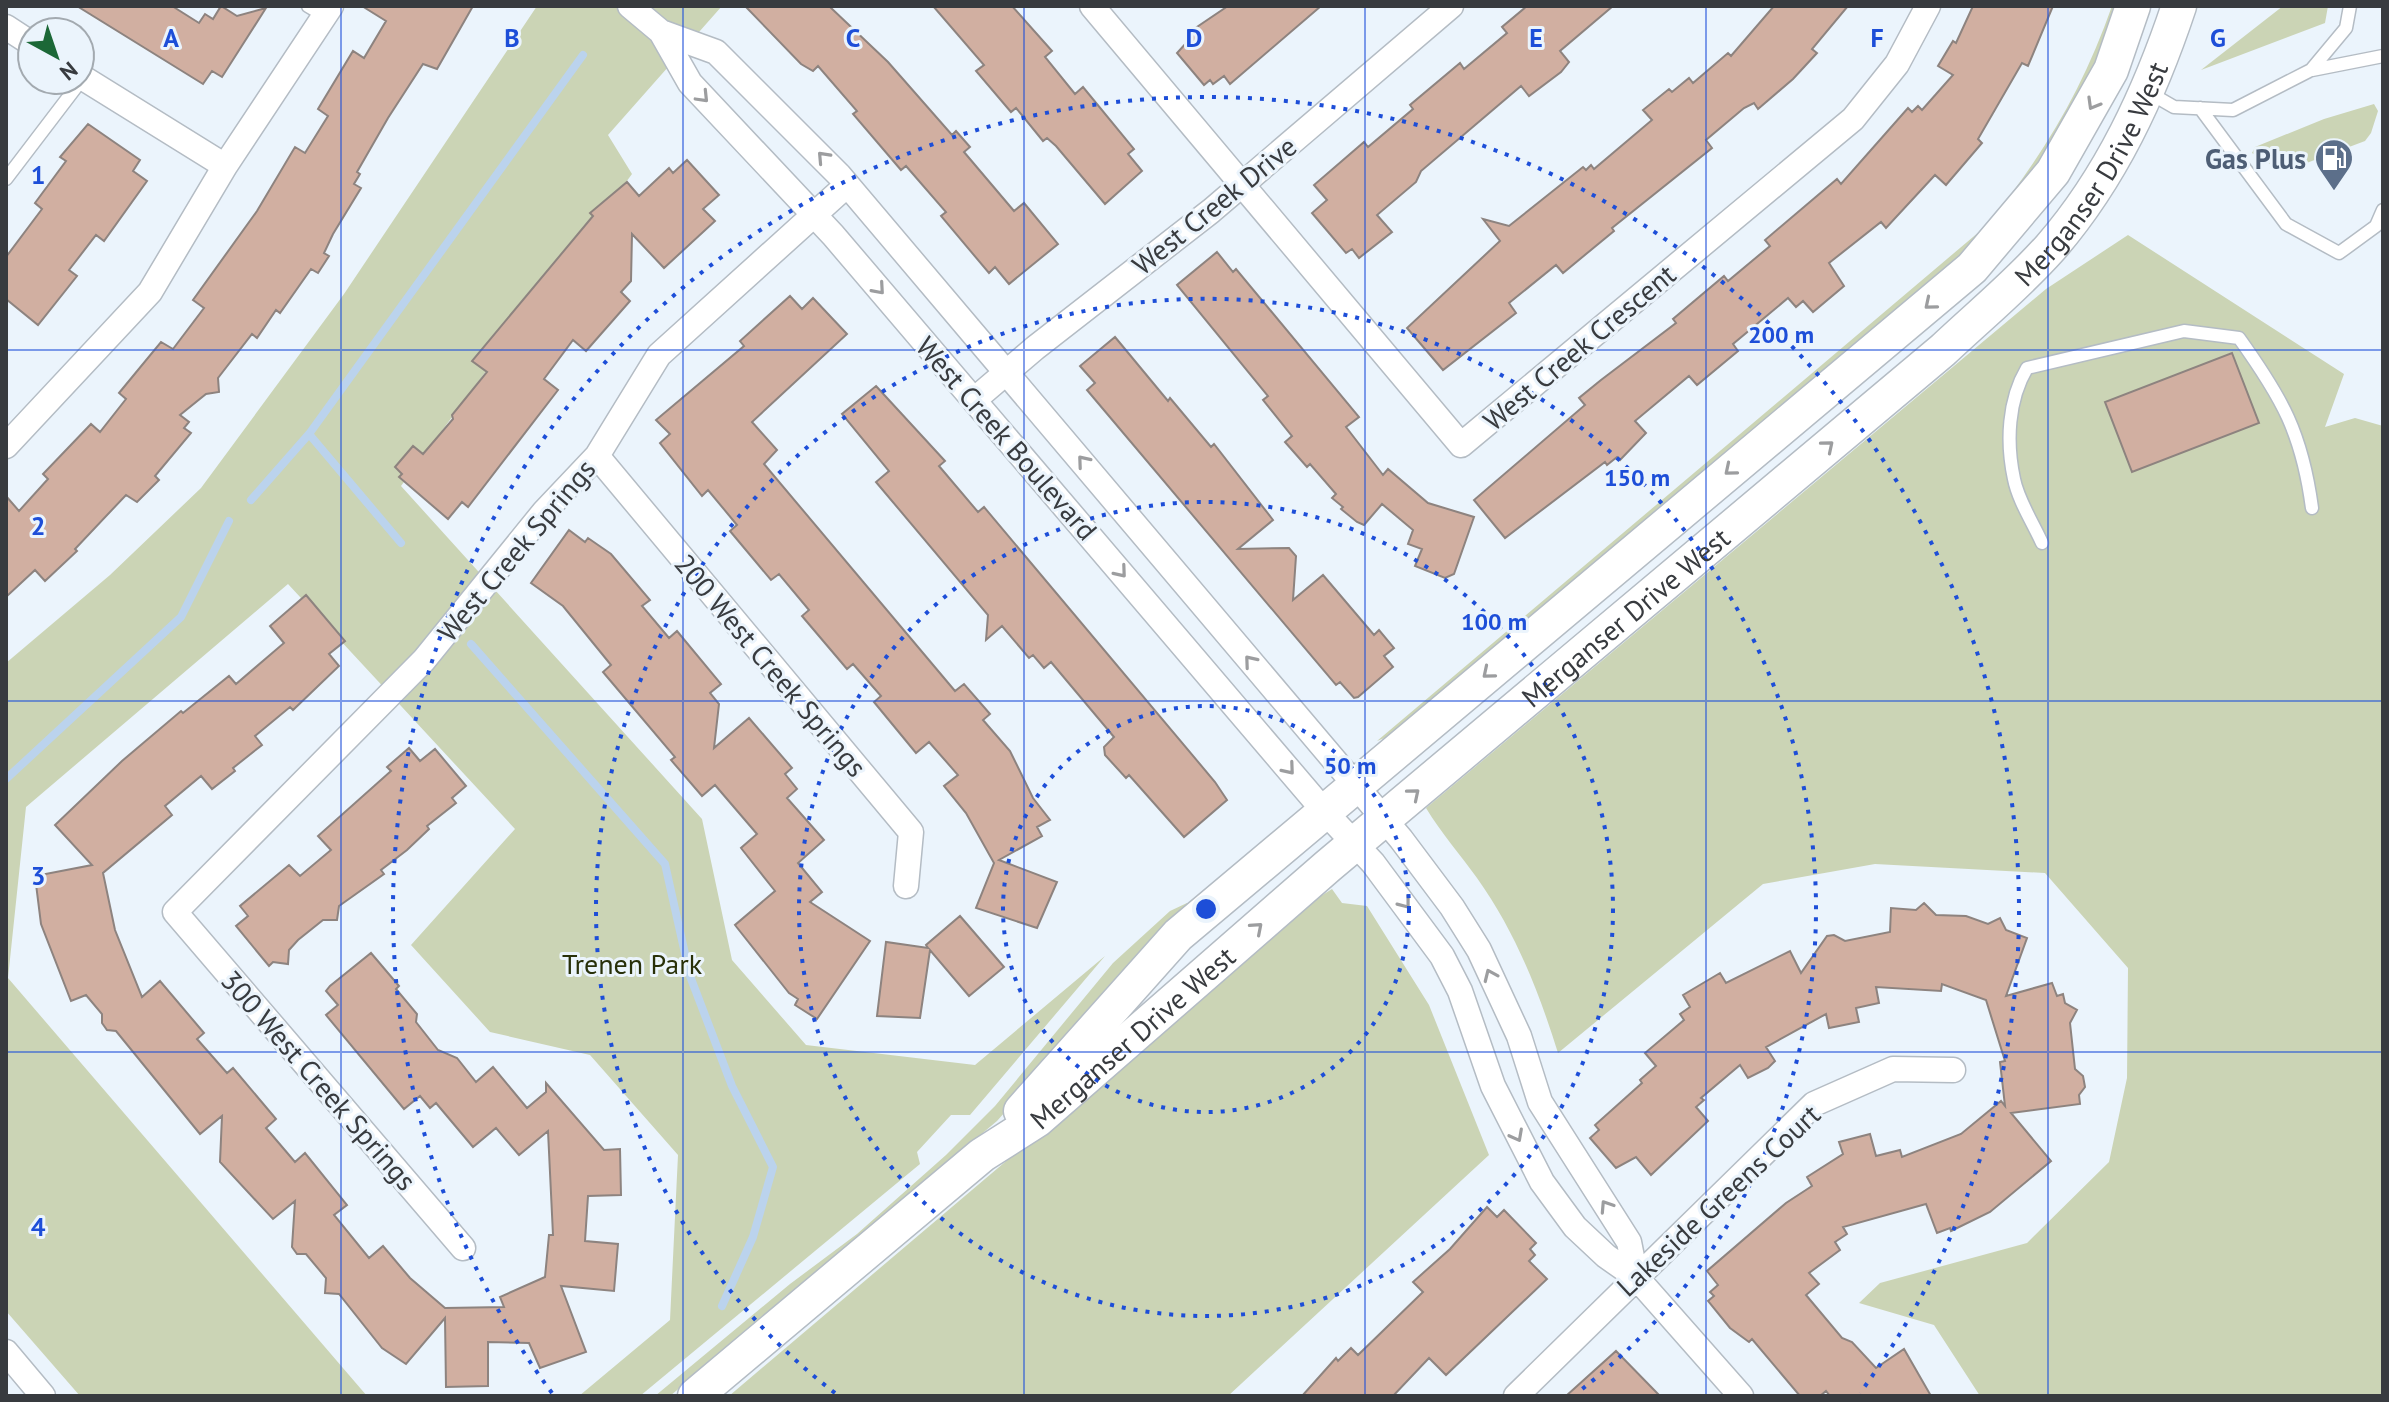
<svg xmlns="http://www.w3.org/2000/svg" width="2389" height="1402" font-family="'PT Sans',sans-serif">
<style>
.green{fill:#cbd4b5}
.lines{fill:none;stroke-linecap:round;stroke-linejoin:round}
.stream{stroke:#bbd3ed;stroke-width:8}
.building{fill:#d1afa1;stroke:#8d837f;stroke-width:2}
.lane-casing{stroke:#b4bcc4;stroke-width:15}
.street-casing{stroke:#b4bcc4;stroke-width:27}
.secondary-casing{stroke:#b4bcc4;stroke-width:37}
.lane{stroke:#fff;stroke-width:12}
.street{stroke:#fff;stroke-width:24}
.secondary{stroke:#fff;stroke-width:34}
.oneway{stroke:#9c9d9f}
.grid{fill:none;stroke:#1d4ed8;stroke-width:2;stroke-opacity:0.55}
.ring{fill:none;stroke:#1d4ed8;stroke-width:4;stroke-dasharray:4 8}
.labels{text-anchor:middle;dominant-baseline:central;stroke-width:6;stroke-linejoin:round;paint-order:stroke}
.service-label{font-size:28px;font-weight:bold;fill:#4e5e75;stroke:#ebf4fc;text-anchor:end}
.street-label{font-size:28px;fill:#383b3f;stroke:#ebf4fc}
.park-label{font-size:28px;fill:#283009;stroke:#ebf4fc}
.grid-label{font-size:26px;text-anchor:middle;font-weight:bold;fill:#1d4ed8;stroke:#ebf4fc;stroke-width:6;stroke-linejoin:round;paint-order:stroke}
.centre{fill:#1d4ed8;stroke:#ebf4fc;stroke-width:4}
.ring-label{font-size:24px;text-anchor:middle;font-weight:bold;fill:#1d4ed8;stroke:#ebf4fc;stroke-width:6;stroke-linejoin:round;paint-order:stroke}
</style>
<rect width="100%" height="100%" fill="#ebf4fc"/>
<path class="green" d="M537 6H722L608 135 632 174 401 486 702 819 732 960 806 1045 975 1065 1105 956 970 1115H951L917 1152 920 1164 640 1396H579L670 1320 678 1155 590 1055 490 1032 411 945 515 829 288 584 26 807 8 978 367 1396H80L6 1311V663L110 575 201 488 344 294Z
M2112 6H2119C2083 102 2042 166 1975 243L1454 682 1387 737 1377 741 1986 226C2042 158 2083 89 2112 6Z
M2283 6H2328L2325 23 2201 70Z
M2374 104 2378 111 2371 133 2365 141 2296 167 2278 169 2252 153 2255 147 2324 119Z
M2128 235 2344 374 2325 427 2355 418 2383 426V1396H1980L1934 1325 1859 1303 1880 1283 2027 1243 2109 1162 2127 1078 2128 968 2045 873 1875 864 1763 884 1558 1053C1539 992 1515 931 1477 878 1460 854 1441 833 1426 808L2046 289Z
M1332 889 1342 903 1367 906 1429 1005 1489 1155 1228 1396H729L1313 901Z
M1187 903H1191L997 1121 670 1396H655L790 1284 857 1234 946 1155 995 1106 1113 963 1170 911Z"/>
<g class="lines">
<path class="stream" d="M309 434 401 543
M251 500 309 434 583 55
M471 644 665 864 690 976 732 1086 773 1167 753 1237 722 1306
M6 779 181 617 229 521"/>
</g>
<path class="building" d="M77 6H172L199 23 205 14 213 19 221 6 237 16 266 8 222 77 212 71 203 84Z
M362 6H473L437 69 423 64 388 118 357 172 360 174 354 184 361 188 333 234 324 253 329 256 318 273 311 269 280 313 276 310 257 338 252 334 218 378 219 392 206 394 180 415 189 422 184 428 191 433 155 476 159 480 137 502 126 495 75 549 77 551 45 581 35 570 6 597V496L19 511 48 479 43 474 91 424 100 432 126 399 119 393 161 342 173 349 204 308 193 300 257 211 295 147 305 153 328 116 318 109 353 51 364 58 386 21Z
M745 6H829L888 62 952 135 956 131 970 147 964 152 1014 211 1024 203 1058 244 1009 284 995 267 989 273 941 216 946 212 906 166 901 170 853 114 857 111 818 66 813 71 801 64Z
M933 6H1012L1052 51 1045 57 1075 94 1083 87 1134 149 1128 154 1142 171 1105 204 1056 146 1047 138 1043 141 1016 108 1011 112 976 71 984 65Z
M1228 6H1321L1230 84 1224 76 1213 84 1210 80 1204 85 1177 53 1188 41V33Z
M1527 6H1613L1560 51 1569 62 1561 72 1529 96 1521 86 1421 171 1416 182 1377 215 1392 232 1359 258 1352 249 1346 253 1312 213 1327 200 1314 185 1364 142 1368 147 1413 109 1410 105 1460 63 1464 69 1507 33 1502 27Z
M1774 6H1848L1812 49 1817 53 1793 79 1758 109 1754 103 1744 108 1706 140 1712 148 1612 228 1614 231 1563 273 1556 265 1509 303 1516 313 1443 370 1407 328 1500 241 1483 219 1509 226 1583 167 1586 170 1591 165 1594 169 1652 120 1643 110 1669 89 1672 92 1689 78 1693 83 1728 53 1731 56Z
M1973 6H2053L2028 66 2022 63 1978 139 1982 143 1946 185 1935 175 1886 228 1881 222 1829 263 1844 286 1813 312 1803 301 1796 307 1788 298 1733 344 1738 351 1697 385 1689 376 1635 421 1646 433 1620 460 1617 457 1607 465 1605 462 1505 538 1474 500 1585 405 1579 398 1601 380 1676 323 1673 319 1724 276 1728 281 1770 246 1765 240 1837 179 1841 184 1908 108 1912 112 1918 106 1922 110 1953 75 1938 66 1953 41 1956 43Z
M88 124 140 160 133 171 147 181 104 241 96 235 69 270 77 276 38 325 6 299V257L42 209 35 203 66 161 60 157Z
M687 160 719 195 703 209 715 221 664 268 632 234 631 281 621 292 630 301 586 351 573 340 544 379 558 390 468 507 462 502 448 519 399 477 402 474 395 467 413 446 423 454 453 419 452 415 487 372 472 361 593 216 590 213 627 182 639 196 669 168 673 173Z
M1217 252 1233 272 1236 269 1359 417 1346 427 1383 475 1388 469 1428 503 1474 517 1454 574 1445 578 1415 566 1422 549 1408 544 1413 530 1382 504 1364 525 1357 522 1341 509 1343 507 1332 498 1336 494 1310 464 1307 467 1285 442 1292 436 1263 400 1268 396 1177 285Z
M790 296 802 309 813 298 847 334 752 422 777 450 764 464 955 691 964 684 990 714 983 720 1010 751 1033 798 1050 820 1037 827 1042 836 999 860 1057 882 1037 928 976 908 994 863 966 813 944 786 958 775 929 742 916 753 874 702 881 696 853 664 847 669 802 616 809 610 779 574 771 580 730 531 737 525 708 490 702 496 660 443 670 434 656 420 744 346 740 341Z
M1115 337 1168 401 1170 398 1211 447 1214 444 1273 520 1238 549 1289 548 1296 556 1293 600 1323 575 1374 635 1379 630 1394 648 1384 656 1393 667 1358 697 1354 698 1340 682 1336 685 1087 390 1095 383 1080 366Z
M2232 353 2259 423 2132 472 2105 402Z
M876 386 945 461 939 466 978 512 984 507 1215 782 1227 800 1184 837 1129 775 1126 778 1105 755 1104 747 1114 737 1051 662 1044 668 1033 655 1029 658 1002 626 986 640 988 615 876 482 889 471 842 414Z
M569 530 585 542 588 538 611 554 650 600 642 606 669 638 677 631 721 684 710 693 719 704 714 748 749 718 792 768 785 774 797 789 787 798 824 840 798 863 822 892 810 902 870 941 817 1019 795 1005 798 999 789 993 735 925 775 891 741 848 757 834 715 785 702 796 671 760 675 757 603 672 611 665 563 606 531 583Z
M306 595 345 641 329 654 339 666 293 710 290 707 255 736 262 745 233 768 235 771 212 789 201 776 165 806 172 815 103 873 115 930 142 997 160 981 204 1033 197 1039 227 1073 233 1068 276 1119 266 1128 295 1162 305 1153 347 1205 334 1215 369 1258 383 1246 410 1278 445 1308 504 1307 500 1297 545 1277 549 1235H553L548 1131 519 1155 496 1128 473 1147 436 1103 430 1108 420 1096 404 1109 326 1015 338 1005 326 991 330 986 371 953 399 986 396 989 417 1014 416 1022 438 1050 457 1058 476 1082 493 1067 527 1108 546 1092V1083L604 1150 620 1149 621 1195 588 1196 585 1241 618 1244 614 1291 561 1286 586 1352 540 1368 529 1343 488 1342V1386L446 1387 445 1318 406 1364 382 1348 339 1294 325 1293 326 1278 306 1254H297L292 1247 295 1201 273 1219 220 1162 222 1116 200 1134 116 1031 107 1030 102 1023V1014L86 995 71 1001 41 924 35 876 92 865 55 825 122 761 181 711 183 713 229 676 236 684 284 643 270 626Z
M409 748 420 761 435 749 466 786 452 798 456 803 427 826 429 829 407 850 381 870 384 874 339 906 337 920H323L298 940 289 950 288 964 273 962 269 966 236 926 248 916 240 906 289 865 300 876 331 850 318 836 391 771 387 767Z
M1924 903 1936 915 1966 916 1988 924 2000 918 2006 930 2027 938 2006 996 2052 983 2057 996 2063 994 2065 1003 2077 1010 2070 1023 2075 1069 2083 1076 2085 1087 2079 1095 2080 1104 2011 1113 2051 1161 1990 1212 1951 1231 1950 1228 1937 1233 1926 1204 1843 1227 1847 1234 1835 1242 1840 1250 1809 1273 1819 1284 1806 1295 1842 1338 1852 1342 1876 1368 1904 1349 1931 1396H1830L1826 1391 1820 1396H1800L1752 1339 1749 1342 1730 1328 1708 1301 1714 1296 1710 1292 1718 1285 1707 1271 1786 1203 1812 1186 1807 1177 1843 1154 1839 1142 1870 1134 1876 1156 1900 1150 1902 1157 1961 1134 2001 1101 2005 1106 2000 1062 2005 1061 1986 1000 1942 984 1941 991 1876 987 1879 1003 1856 1008 1859 1022 1829 1028 1826 1014 1766 1047 1775 1061 1768 1068 1748 1078 1740 1065 1701 1098 1704 1100 1696 1107 1708 1121 1651 1175 1636 1157 1616 1168 1590 1138 1599 1130 1595 1125 1642 1083 1640 1080 1656 1066 1645 1053 1684 1020 1680 1014 1690 1007 1683 995 1720 973 1726 983 1790 951 1801 973 1827 936 1834 935 1845 941 1890 932 1891 908 1916 910Z
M960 916 1004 967 969 996 930 950 920 1018 877 1016 886 942 928 948 926 945Z
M1487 1207 1497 1217 1504 1210 1536 1243 1530 1249 1535 1255 1529 1261 1547 1279 1446 1375 1429 1358 1393 1396H1302L1336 1358 1338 1361 1351 1348 1358 1355 1423 1292 1413 1282 1450 1249Z
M1616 1351 1660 1396H1566Z"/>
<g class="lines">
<defs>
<path id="lane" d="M308 6 325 16
M2312 70 2383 56
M2148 92 2174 107 2233 110 2311 70 2346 28 2350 6
M2200 108 2286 224 2339 253 2376 226 2383 210
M6 179 83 78
M2042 543C2033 523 2018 500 2014 479 2006 442 2008 400 2027 368L2184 331 2239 338C2282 398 2302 433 2312 508"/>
<path id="street" d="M630 6 661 32 690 83 833 235 1324 811 1373 863 1442 956 1460 991 1493 1086 1542 1182 1575 1227 1606 1256 1636 1277 1741 1396
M1092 6 1461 445 1853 119 1897 64 1928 6
M6 27 32 44
M661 32 716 52 839 175 1401 839 1452 907 1479 950 1519 1036 1540 1102 1629 1242 1636 1277
M80 76 225 166
M974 400 1035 348 1211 211 1451 6
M6 446 150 292 225 166 331 6
M597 456 911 832 906 886
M463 1248 175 912 424 660 544 512 597 456 659 355 847 185
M6 1352 43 1396
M1516 1396 1814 1104 1893 1069 1953 1070"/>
<g id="secondary">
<path d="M1021 1111 1178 935 1972 268 2053 172 2111 70 2133 6"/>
<path id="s1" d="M695 1396 982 1155 1037 1120 1328 866 1943 350C1979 316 2017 285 2050 248 2111 178 2150 93 2179 6"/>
</g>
</defs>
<use href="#lane" class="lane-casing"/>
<use href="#street" class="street-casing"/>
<use href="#secondary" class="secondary-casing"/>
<use href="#lane" class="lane"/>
<use href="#street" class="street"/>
<use href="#secondary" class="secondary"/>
</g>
<defs><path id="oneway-chevron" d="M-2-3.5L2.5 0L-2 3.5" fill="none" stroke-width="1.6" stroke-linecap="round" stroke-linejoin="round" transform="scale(2)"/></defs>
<g class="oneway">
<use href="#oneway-chevron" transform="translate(703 97) rotate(46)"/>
<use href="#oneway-chevron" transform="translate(2093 104) rotate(120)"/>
<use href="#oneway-chevron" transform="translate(823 157) rotate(-133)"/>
<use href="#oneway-chevron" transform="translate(879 289) rotate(49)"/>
<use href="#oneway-chevron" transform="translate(1930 304) rotate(140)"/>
<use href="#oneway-chevron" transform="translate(1828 446) rotate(-40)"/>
<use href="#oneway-chevron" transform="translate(1083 461) rotate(-130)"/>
<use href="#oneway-chevron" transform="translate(1730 470) rotate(140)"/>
<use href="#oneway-chevron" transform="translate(1121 572) rotate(50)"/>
<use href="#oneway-chevron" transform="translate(1250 661) rotate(-130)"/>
<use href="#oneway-chevron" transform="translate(1488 673) rotate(140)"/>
<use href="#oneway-chevron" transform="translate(1289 769) rotate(50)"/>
<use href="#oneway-chevron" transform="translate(1414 794) rotate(-40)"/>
<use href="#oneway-chevron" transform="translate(1405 903) rotate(52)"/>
<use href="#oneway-chevron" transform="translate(1257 928) rotate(-41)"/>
<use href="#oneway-chevron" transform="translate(1490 975) rotate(-114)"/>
<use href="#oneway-chevron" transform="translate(1517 1136) rotate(62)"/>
<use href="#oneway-chevron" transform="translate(1606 1206) rotate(-123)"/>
</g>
<path class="grid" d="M341 6V1396M683 6V1396M1024 6V1396M1365 6V1396M1706 6V1396M2048 6V1396M6 350H2383M6 701H2383M6 1052H2383"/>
<g class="ring">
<circle cx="1206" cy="909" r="203"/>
<circle cx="1206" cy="909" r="407"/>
<path d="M835 1393A610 610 0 1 1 1577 1393"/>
<path d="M552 1393A813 813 0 1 1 1860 1393"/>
</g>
<defs>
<symbol id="fuel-pin" viewBox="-11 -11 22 30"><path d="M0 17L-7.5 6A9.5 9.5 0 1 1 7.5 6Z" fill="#5c6f8a" stroke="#ebf4fc"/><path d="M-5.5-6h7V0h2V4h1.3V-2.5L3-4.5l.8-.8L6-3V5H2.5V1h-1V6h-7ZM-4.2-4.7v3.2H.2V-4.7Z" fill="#fff"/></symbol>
</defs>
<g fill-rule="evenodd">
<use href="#fuel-pin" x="2312" y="136" width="44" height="60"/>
</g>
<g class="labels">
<g class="service-label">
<text x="2306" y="158">Gas Plus</text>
</g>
<g class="street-label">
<text stroke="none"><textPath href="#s1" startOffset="1862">Merganser Drive West</textPath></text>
<text transform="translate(1214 205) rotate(-39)">West Creek Drive</text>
<text transform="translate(1579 347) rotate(-40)">West Creek Crescent</text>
<text transform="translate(1007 438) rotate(49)">West Creek Boulevard</text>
<text transform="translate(516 550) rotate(-50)">West Creek Springs</text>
<text stroke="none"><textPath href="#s1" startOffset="1214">Merganser Drive West</textPath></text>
<text transform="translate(771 665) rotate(50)">200 West Creek Springs</text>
<text stroke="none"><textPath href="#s1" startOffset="566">Merganser Drive West</textPath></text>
<text transform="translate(319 1080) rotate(49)">300 West Creek Springs</text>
<text transform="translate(1718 1200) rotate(-43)">Lakeside Greens Court</text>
</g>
<g class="park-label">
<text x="632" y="963">Trenen Park</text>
</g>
</g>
<g class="grid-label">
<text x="171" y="47">A</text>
<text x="512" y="47">B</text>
<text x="853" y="47">C</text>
<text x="1194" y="47">D</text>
<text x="1536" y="47">E</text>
<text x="1877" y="47">F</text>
<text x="2218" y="47">G</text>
<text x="38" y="184">1</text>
<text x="38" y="535">2</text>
<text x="38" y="885">3</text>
<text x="38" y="1236">4</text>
</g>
<circle cx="1206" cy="909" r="12" class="centre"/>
<g class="ring-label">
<text x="1781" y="343">200 m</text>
<text x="1637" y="486">150 m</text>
<text x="1494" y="630">100 m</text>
<text x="1350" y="774">50 m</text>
</g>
<rect width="2389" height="1402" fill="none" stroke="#383b3f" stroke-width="16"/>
<g transform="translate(56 56) rotate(140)"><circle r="38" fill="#ebf4fc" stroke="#a3aab0" stroke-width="2"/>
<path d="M0-6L14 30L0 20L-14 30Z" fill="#1c6837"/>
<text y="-12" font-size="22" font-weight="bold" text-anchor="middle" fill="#383b3f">N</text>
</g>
</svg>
